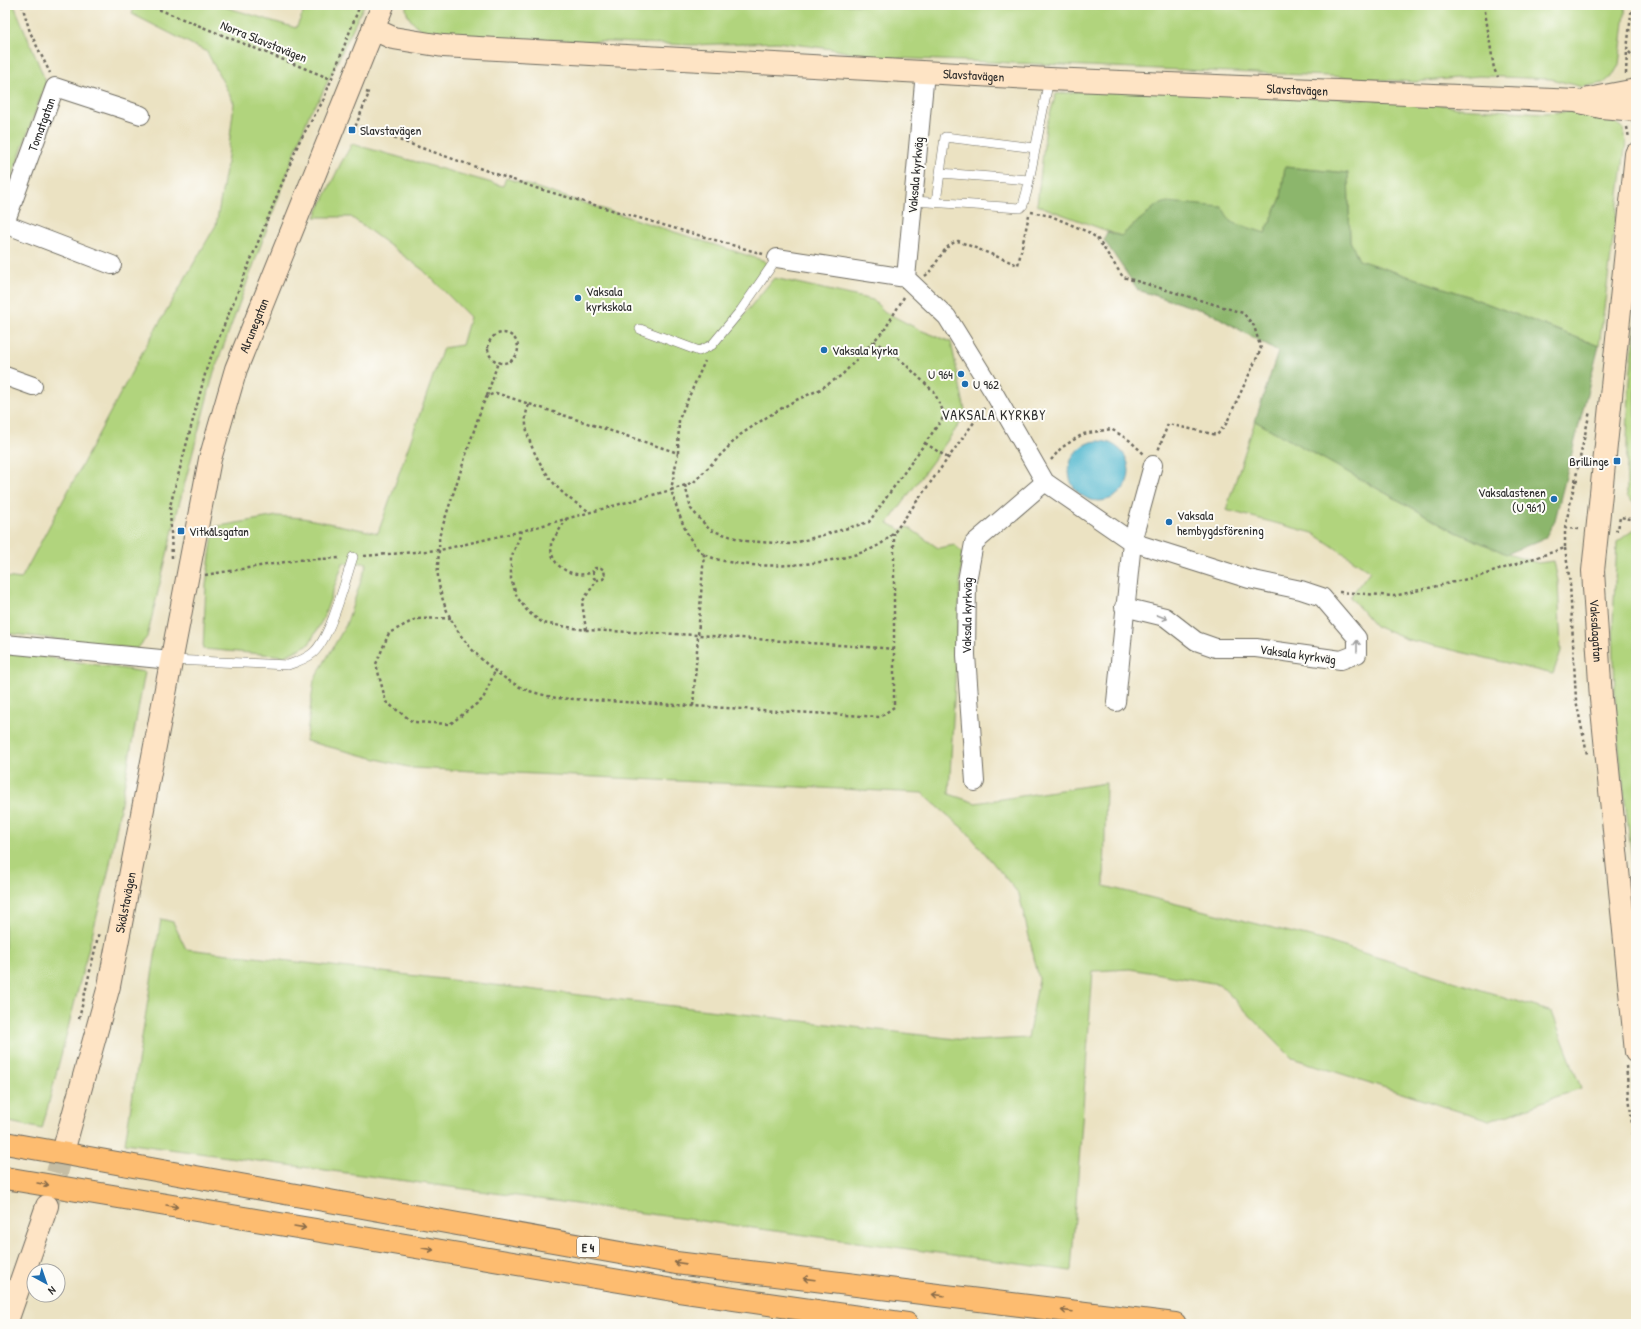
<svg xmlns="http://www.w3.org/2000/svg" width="1641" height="1329" font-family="'Patrick Hand',sans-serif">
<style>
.green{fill:#b1d47d;stroke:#6e8054}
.forest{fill:#8cb66c;stroke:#5c704c}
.water{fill:#51b7cf;stroke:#3e717d}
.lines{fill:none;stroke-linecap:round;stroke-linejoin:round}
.secondary-tunnel{stroke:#c5bda4;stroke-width:22;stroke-dasharray:22 11;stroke-linecap:butt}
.lane-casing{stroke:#6e6b60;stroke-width:10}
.street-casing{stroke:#6e6b60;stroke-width:20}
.secondary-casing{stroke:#6e6b60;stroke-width:24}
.highway-casing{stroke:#6e6b60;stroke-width:24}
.path{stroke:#6e6b60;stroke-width:2.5;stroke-dasharray:3 3;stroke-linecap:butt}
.lane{stroke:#fff;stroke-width:9}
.street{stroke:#fff;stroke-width:18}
.secondary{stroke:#fee4c5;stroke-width:22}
.highway{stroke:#fdbc6f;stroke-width:22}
.oneway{stroke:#a0a0a0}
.oneway2{stroke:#8a6c4a}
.poi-dot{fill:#1f6fb2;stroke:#fdfcf7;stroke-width:1.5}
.labels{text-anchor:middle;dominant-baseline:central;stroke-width:4;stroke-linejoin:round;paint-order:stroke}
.shield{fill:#fdfcf7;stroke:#6a6a68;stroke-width:1}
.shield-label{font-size:12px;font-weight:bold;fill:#2b2b2b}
.street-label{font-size:13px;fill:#2b2b2b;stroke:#fdfcf7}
.poi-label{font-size:13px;fill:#2b2b2b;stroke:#fdfcf7;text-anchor:start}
.neighbourhood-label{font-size:14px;letter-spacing:1px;fill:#2b2b2b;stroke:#fdfcf7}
</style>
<rect width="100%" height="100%" fill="#fdfcf7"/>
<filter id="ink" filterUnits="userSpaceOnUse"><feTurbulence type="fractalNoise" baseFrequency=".025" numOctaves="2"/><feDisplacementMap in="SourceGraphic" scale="8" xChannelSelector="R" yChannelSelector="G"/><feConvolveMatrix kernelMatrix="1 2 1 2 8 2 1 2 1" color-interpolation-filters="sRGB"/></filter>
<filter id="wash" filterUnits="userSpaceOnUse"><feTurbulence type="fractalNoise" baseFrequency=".012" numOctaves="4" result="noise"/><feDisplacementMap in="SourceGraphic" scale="16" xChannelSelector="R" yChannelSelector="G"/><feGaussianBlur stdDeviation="0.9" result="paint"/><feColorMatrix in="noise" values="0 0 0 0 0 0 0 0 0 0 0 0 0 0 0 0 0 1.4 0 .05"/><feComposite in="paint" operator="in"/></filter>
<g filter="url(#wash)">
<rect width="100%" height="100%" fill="#ebe2c2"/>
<path class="green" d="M5 5H14L46 82 8 188 5 186Z
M135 5H218L296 28 307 5H364L319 100 310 112 214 372 179 505 147 637 137 649 5 633V577L21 579 143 351 216 225 227 164 234 103 207 52 132 14Z
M406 5H1626L1619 65 1613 75 1604 83 1582 87 1551 79 1479 76 1414 82 1329 76 868 57 832 49 777 42 691 45 432 35C420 30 405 20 406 5Z
M1112 88 1426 102 1458 108 1544 113 1581 111 1606 116 1624 129 1626 142 1599 346 1462 294 1358 260 1350 241 1348 173 1285 167 1281 198 1265 233 1278 352 1211 313 1138 290 1170 216 1156 206 1121 236 1037 205 1046 127 1056 94Z
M352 144 503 186 506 178 765 261 767 267 719 345 774 278 873 300 885 312 920 330 951 342 966 415 888 523 901 530 907 527 911 529 938 548 955 545 962 552 949 794 976 803 1106 783 1104 886 1322 940 1552 1012 1581 1088 1489 1121 1292 1058 1219 984 1130 969 1093 971 1071 1271 125 1143 161 919 173 922 186 949 973 1041 1028 1038 1039 979 1019 894 967 832 922 793 412 768 306 741 314 680 346 625 367 563H343L323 619 309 644 285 656 203 649 206 585 214 527 277 516 303 518 378 533 443 348 462 345 470 317 423 270 351 217H315L341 163Z
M1636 325V506L1627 496C1626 438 1628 382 1636 325Z
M1255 421 1456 532 1507 554 1538 563 1554 561 1558 581 1561 651 1553 674 1406 639 1375 626 1350 597 1370 571 1313 533 1226 510Z
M1636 528V895L1619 749 1615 696 1613 621 1617 542Z
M5 651 145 672 109 869 42 1129 5 1121Z"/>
<path class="forest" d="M1285 167 1348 173 1350 241 1359 260 1462 294 1599 346 1555 520 1545 538 1507 554 1456 532 1255 421 1278 352 1211 313 1138 290 1104 240 1107 232 1121 236 1156 206 1167 202 1222 207 1231 222 1265 233 1281 198Z"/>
<path class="water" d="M1069 471a30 30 0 1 1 60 0a30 30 0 1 1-60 0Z"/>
</g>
<g filter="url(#ink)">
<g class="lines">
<path class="secondary-tunnel" d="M48 1205 66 1141"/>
<defs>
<path id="lane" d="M940 173 1029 180
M913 201 1020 208 1023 205 1027 191 1049 79
M936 202 945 137 1035 148
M640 329 699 351 712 345 741 310 777 258
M171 660 288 665C297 662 306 659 313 653 331 637 345 581 353 557"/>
<g id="street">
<path d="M925 72 906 278 947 317 994 393 1045 482 1132 542 1249 579 1301 590 1322 597 1357 638V654L1341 660 1256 648H1216L1196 641 1165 617 1124 607"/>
<path id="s1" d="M5 223 55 87 141 115"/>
<path d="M5 224 112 265"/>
<path d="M777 258 906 278"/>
<path d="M5 376 33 386"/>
<path d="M5 644 171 660"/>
<path d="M1116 702 1132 542 1153 465"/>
<path id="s2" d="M975 782 966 655 967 581 974 543 1045 482"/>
</g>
<g id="secondary">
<path id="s3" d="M373 29 393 38 443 46 1049 79 1576 101 1601 107 1636 110"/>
<path d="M1589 99 1636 90"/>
<path id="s4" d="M1636 154 1593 571 1601 699 1636 1052"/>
<path id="s5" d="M66 1141 109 986 210 459 236 369 383 5"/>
<path d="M6 1324 47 1206"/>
</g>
<path id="highway" d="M5 1143 676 1263 1175 1324
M5 1178 679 1291 907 1324"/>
</defs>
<use href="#lane" class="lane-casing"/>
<use href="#street" class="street-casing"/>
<use href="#secondary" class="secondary-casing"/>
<use href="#highway" class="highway-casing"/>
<path class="path" d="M22 5 30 32 50 73
M148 5 331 79
M1484 5 1494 69 1498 77
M1632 5 1627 50 1636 59
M1626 74 1627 50
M366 92 369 93 356 125 536 188 763 254
M1627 127 1629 138
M1031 212 1051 216 1088 232 1097 238 1123 277 1243 313 1254 326 1261 349 1226 424 1217 435 1168 424 1158 451
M925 276C938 266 941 246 958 241L1018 265 1029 215
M904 297 885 329 842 375 819 390 794 401 767 417 740 435 694 482 671 490C677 508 687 544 704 554 741 574 840 566 877 546 883 543 888 538 894 533L985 407
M488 348a15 15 0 1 1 30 0a15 15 0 1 1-30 0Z
M487 396 498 362
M529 405C517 429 541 469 558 488 567 498 579 505 590 512
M925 443 948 458
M678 453 679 419 705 361
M1051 460 1061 448 1083 434 1111 429 1129 440 1144 454
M1575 481H1581
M685 485 691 509 710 530 745 541 791 544 869 522 945 415 934 392 903 362 874 341
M567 518 551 543C551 548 551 554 554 559 560 572 582 579 593 571
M1565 528 1590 411
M1615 530H1618L1620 517 1636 520
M894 533V707L880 717 556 698C544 695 529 692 518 686 478 664 443 624 438 577 437 564 440 551 439 537L482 406 487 396 496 393 678 453 671 490 522 531 511 558V579L517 597 528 612 543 623 586 630 698 635 895 649
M1565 548 1570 583 1576 700 1587 754
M364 556 440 550 522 531
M172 558 170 506 207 367 299 142 323 101 360 5
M205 575 297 560 341 558
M1339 592 1394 596 1480 576 1565 548V528L1580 529
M451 618 416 619 389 633 376 664 386 702 413 722 450 724 483 699 495 671
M586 630 582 602 597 580 603 579 605 576 604 570 601 568H595L593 571 594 578 597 580
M693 706 704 553
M79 1019 99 932
M1626 1066 1636 1162"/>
<use href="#lane" class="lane"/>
<use href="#street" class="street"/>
<use href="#secondary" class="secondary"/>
<use href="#highway" class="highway"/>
</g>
<defs><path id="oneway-shaft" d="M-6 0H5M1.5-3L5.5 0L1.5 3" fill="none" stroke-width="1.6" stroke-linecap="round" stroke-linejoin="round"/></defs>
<g class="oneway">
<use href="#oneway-shaft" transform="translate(1162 617) rotate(21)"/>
<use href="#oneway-shaft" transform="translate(1357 646) rotate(-90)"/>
</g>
<g class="oneway2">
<use href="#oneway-shaft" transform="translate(43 1184) rotate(10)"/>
<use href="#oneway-shaft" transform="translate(172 1206) rotate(10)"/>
<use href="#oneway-shaft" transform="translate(300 1227) rotate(10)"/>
<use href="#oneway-shaft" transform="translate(428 1249) rotate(10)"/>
<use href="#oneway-shaft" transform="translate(680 1263) rotate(-172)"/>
<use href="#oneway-shaft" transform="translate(809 1279) rotate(-173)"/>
<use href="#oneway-shaft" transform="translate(938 1295) rotate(-173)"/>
<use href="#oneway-shaft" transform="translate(1067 1311) rotate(-173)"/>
</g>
</g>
<g class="poi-dot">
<rect x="348" y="126" width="8" height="8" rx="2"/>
<circle cx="578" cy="298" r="4"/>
<circle cx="824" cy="350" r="4"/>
<circle cx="961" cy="374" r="4"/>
<circle cx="965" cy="384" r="4"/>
<rect x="1613" y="457" width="8" height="8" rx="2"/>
<circle cx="1554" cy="499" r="4"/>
<circle cx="1169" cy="522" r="4"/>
<rect x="177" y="527" width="8" height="8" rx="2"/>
</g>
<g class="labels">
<rect class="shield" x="577" y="1237" width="22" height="20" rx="3"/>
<g class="shield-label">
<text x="588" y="1247">E 4</text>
</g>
<g class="street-label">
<text transform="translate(264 41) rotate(22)">Norra Slavstavägen</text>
<text stroke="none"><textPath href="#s3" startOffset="604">Slavstavägen</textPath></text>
<text stroke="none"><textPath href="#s3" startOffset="928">Slavstavägen</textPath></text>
<text stroke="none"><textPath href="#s1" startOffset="105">Tomatgatan</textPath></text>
<text transform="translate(915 175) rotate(-85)">Vaksala kyrkväg</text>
<text stroke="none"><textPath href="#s5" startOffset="838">Alrunegatan</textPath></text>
<text stroke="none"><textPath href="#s2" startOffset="167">Vaksala kyrkväg</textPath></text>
<text stroke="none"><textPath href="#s4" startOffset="479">Vaksalagatan</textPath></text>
<text transform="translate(1298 654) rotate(8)">Vaksala kyrkväg</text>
<text stroke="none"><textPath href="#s5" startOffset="246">Skölstavägen</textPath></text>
</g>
<g class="poi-label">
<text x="360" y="130">Slavstavägen</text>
<text x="586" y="291">Vaksala<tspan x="586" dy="15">kyrkskola</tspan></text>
<text x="832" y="350">Vaksala kyrka</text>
<text x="953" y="374" text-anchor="end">U 964</text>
<text x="973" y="384">U 962</text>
<text x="1609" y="461" text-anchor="end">Brillinge</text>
<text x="1546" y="492" text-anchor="end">Vaksalastenen<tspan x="1546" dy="15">(U 961)</tspan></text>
<text x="1177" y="515">Vaksala<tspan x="1177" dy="15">hembygdsförening</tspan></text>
<text x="189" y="531">Vitkålsgatan</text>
</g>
<g class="neighbourhood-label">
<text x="994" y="414">VAKSALA KYRKBY</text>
</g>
</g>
<rect width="1641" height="1329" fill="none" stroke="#fdfcf7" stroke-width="20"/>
<g transform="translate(46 1283) rotate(140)"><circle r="19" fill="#fdfcf7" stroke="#a9a8a5"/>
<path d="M0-3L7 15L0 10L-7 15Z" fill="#1f6fb2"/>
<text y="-6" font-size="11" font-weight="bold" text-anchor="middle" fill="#2b2b2b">N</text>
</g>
</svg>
